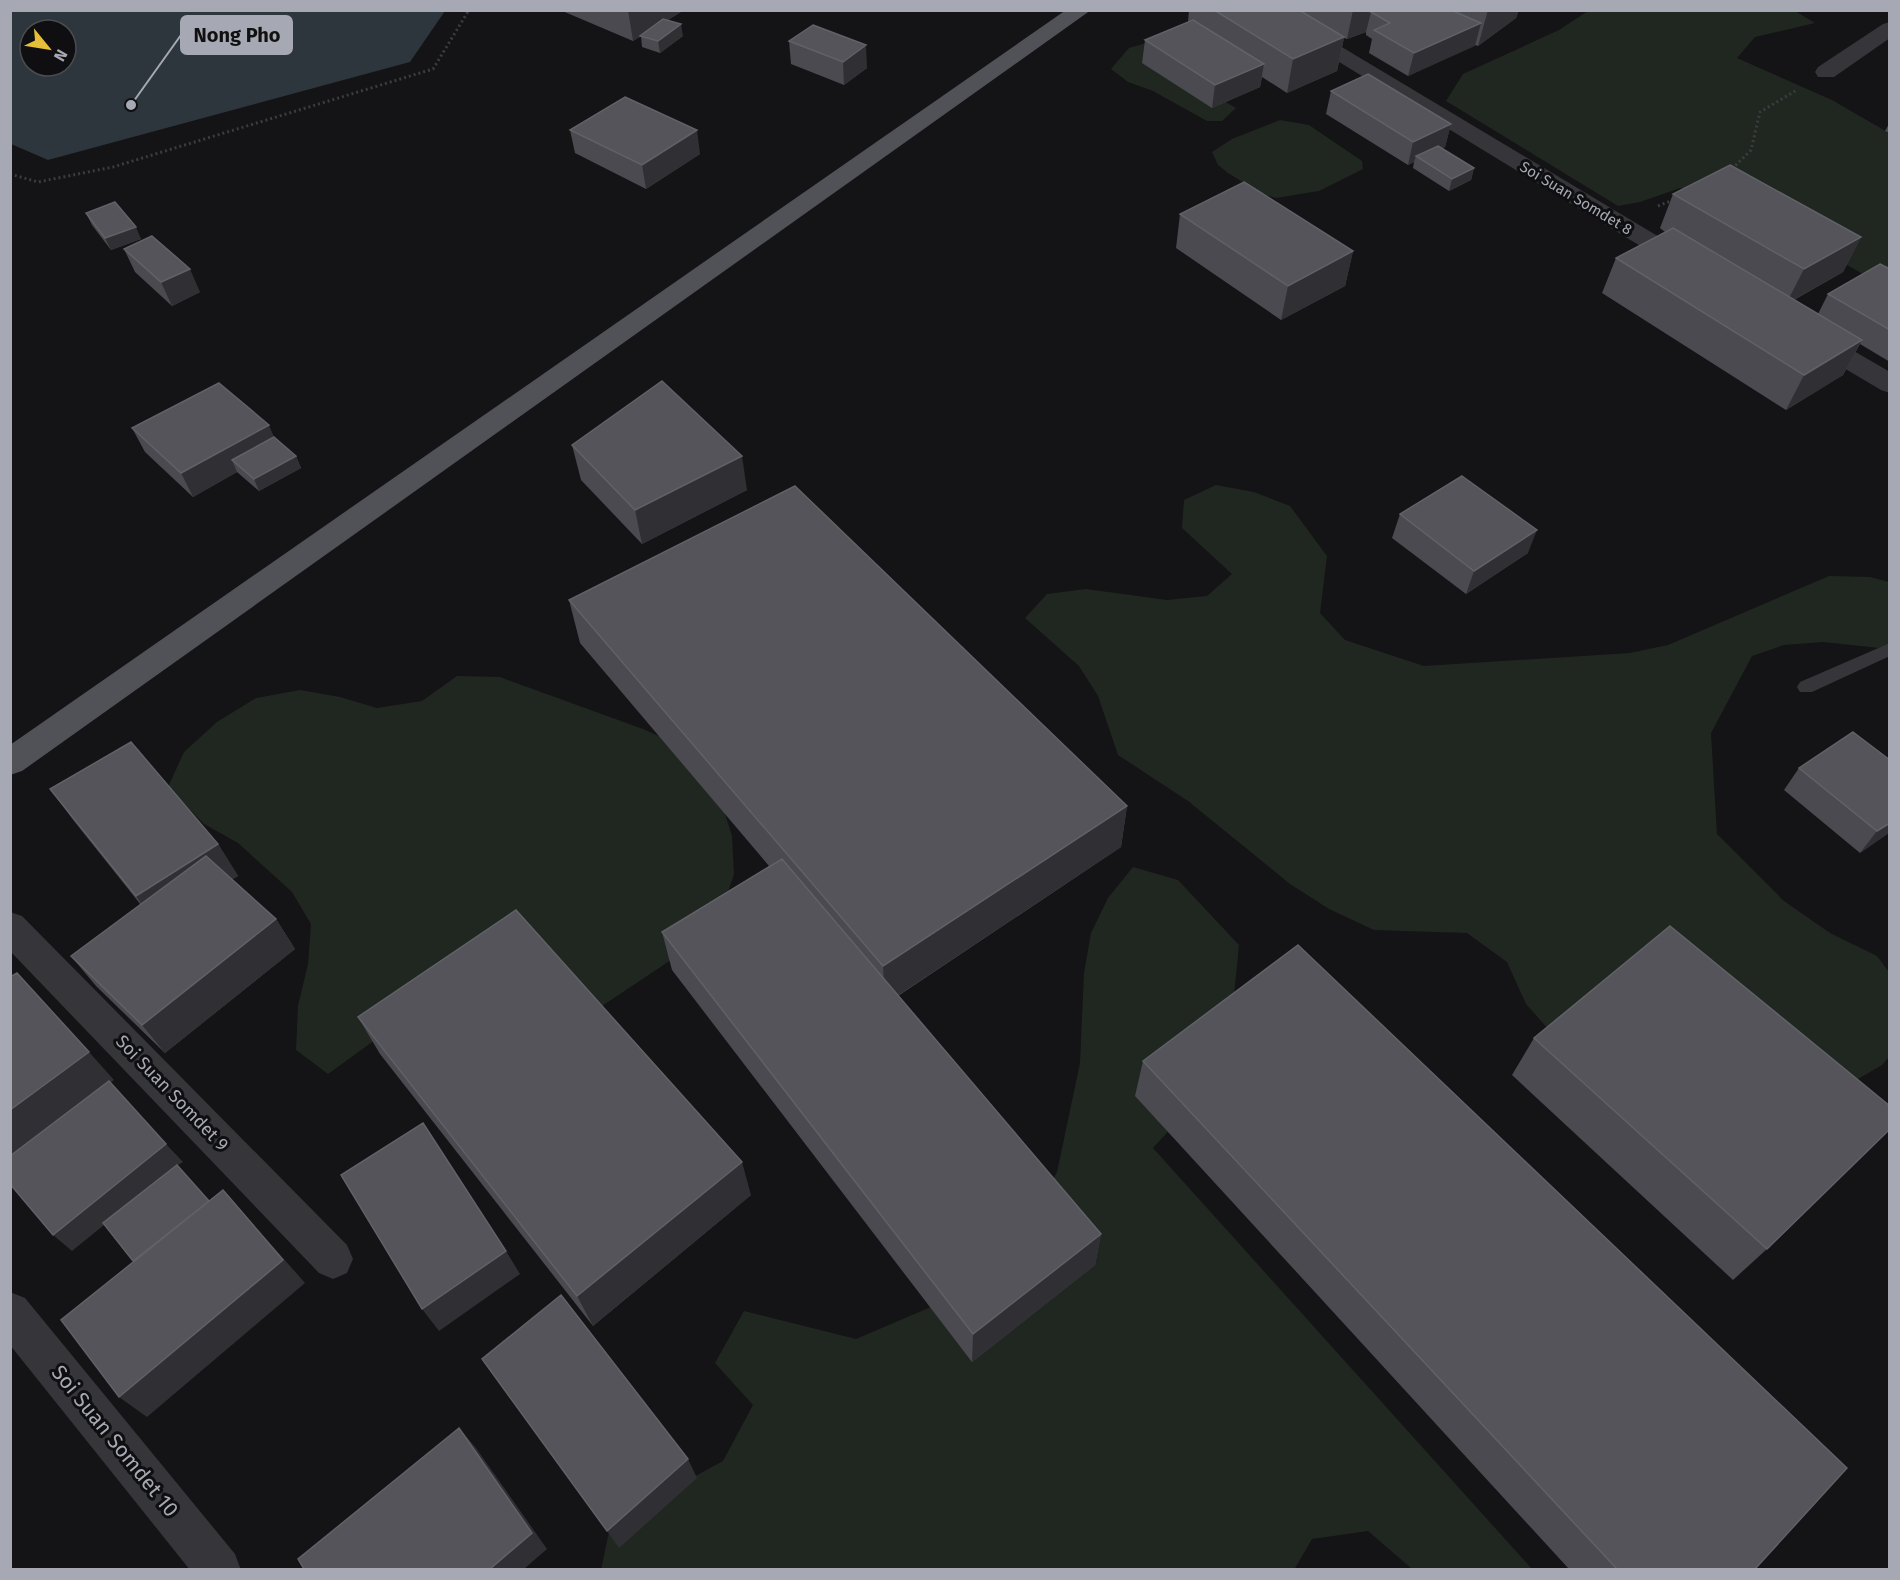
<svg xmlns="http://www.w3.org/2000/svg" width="1900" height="1580" font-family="'Fira Sans',sans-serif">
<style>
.green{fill:#202721}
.water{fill:#2d353d;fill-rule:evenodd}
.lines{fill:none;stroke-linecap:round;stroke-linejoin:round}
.path{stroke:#3b3c41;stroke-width:3;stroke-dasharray:2 3;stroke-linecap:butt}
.service{fill:#35353a;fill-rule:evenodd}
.minor{fill:#35353a;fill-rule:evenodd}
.primary{fill:#515258;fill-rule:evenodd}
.wall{fill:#4a4a50}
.shaded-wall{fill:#303034}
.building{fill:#54545a;stroke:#616268;stroke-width:1.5}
.labels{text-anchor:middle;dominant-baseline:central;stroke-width:6;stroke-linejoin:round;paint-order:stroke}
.far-street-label{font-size:15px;fill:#a6a9b4;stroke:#0f0e10}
.street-label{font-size:18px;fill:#a6a9b4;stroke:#0f0e10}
.near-street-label{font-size:21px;fill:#a6a9b4;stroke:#0f0e10}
.leader{fill:none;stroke:#a6a9b4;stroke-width:2}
.callout-dot{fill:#a6a9b4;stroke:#0f0e10;stroke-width:2}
.callout{fill:#a6a9b4;stroke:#a6a9b4;stroke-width:2}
.callout-label{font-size:20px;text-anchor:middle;font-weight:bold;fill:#111}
</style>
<rect width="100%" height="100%" fill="#141315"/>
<path class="green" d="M1588 11H1795L1815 23 1755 37 1737 58 1832 100 1889 133V289L1744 206 1680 188 1640 202 1618 206 1446 101 1463 74 1559 30Z
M1153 41 1196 85 1236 108 1222 121H1207L1153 91 1128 82 1111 69 1129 48Z
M1280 120 1309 125 1362 161 1363 169 1319 191 1276 198 1262 194 1228 173 1218 165 1212 152 1232 139Z
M1216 485 1254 492 1290 506 1327 556 1320 613 1345 640 1424 666 1630 653 1668 645 1829 576 1870 577 1889 582V649L1823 642 1784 645 1752 656 1711 733 1717 834 1784 901 1830 933 1877 956 1889 972V1057L1882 1065 1810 1107 1559 1041 1526 1004 1507 962 1467 933 1374 930 1329 909 1290 884 1188 801 1118 755 1098 696 1079 666 1025 618 1047 594 1086 589 1167 600 1207 596 1232 574 1182 528 1184 500Z
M457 676 500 677 643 729 678 745 721 801 732 836 734 874 722 910 695 944 599 1008 411 1014 328 1074 296 1050 298 1006 308 964 311 924 292 892 238 843 204 824 168 787 184 752 217 722 256 698 300 690 340 697 377 708 422 701Z
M1133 867 1178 880 1239 945 1227 1067 1153 1148 1532 1569H1412L1368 1531 1312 1539 1294 1570H601L611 1522 723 1461 753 1405 715 1363 744 1311 856 1339 959 1295 1008 1268 1057 1172 1080 1063 1084 973 1091 933 1108 898Z"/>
<path class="water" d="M11 10H445V11L410 62 48 160 11 144ZM30 30H66V66H30Z"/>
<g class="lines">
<path class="path" d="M1732 169 1751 150 1760 112 1797 90
M10 174 38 182 113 167 433 69 469 10
M1658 206 1673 200"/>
<path class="service" d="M1890 643V656L1812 692H1800L1797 687 1800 682Z"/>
<path class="minor" d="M1254 10H1280L1696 259 1699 264 1696 269 1687 271 1678 269Z
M1890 22V38L1834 77H1818L1815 72 1818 67 1883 24Z
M1814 331 1823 333 1890 372V393L1881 390 1805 345 1801 339 1805 333Z
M10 912 22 916 347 1245 353 1259 347 1273 333 1279 319 1273 10 951Z
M10 1292 25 1298 235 1554 241 1570H190L10 1345Z"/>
<path class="primary" d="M1066 10H1091L22 771 10 775V745Z"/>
</g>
<path class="wall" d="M560 10H684L668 20 683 36 660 53 642 47 641 36 633 41Z
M1189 10H1519L1516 18 1478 46 1475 45 1408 76 1369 53 1372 39 1366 35V32L1347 39 1344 38 1337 71 1287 93 1262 77 1260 87 1212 108 1142 63 1145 40 1188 22Z
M789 41 867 68 844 85 791 64Z
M1331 91 1451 124 1445 147 1442 148 1474 168 1471 180 1449 191 1413 168 1414 162 1408 165 1326 114Z
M1890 122V133L1885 131Z
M570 130 700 154 646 189 575 153Z
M1673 194 1861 237 1843 272 1794 300 1818 314 1828 294 1890 269V362L1860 344 1843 375 1786 410 1602 293 1616 258 1665 232 1660 228Z
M86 213 141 239 111 250 92 225Z
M1180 214 1353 251 1345 286 1281 320 1176 248Z
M124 249 200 292 172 306 135 272Z
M132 428 274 437 296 456 301 468 259 491 237 472 193 497 145 452Z
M572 445 747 490 642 544 581 480Z
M1400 514 1528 553 1466 594 1392 538Z
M569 600 1127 806 1121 847 898 996 1101 1234 1095 1265 972 1362 672 970 662 932 769 866 580 643Z
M1890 760V832L1860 853 1784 790 1799 768Z
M50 789 218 844 238 876 232 879 276 919 295 949 165 1053 96 986 71 956 141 905 74 821Z
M358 1017 751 1195 593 1326 380 1054Z
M1534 1038 1767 1249 1733 1280 1512 1075Z
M1143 1061 1755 1569H1569L1135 1096Z"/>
<path class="shaded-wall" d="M628 10H684L633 41Z
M1353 10H1406L1371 12 1366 32 1347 39Z
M1488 10H1519L1516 18 1478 46Z
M1481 23 1475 46 1408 76 1414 53Z
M681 24 683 36 660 53 658 41Z
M1344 37 1337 71 1287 93 1293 59Z
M866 45 867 68 844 85 843 62Z
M1264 64 1260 87 1212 108 1215 85Z
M1451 124 1445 147 1420 159 1416 156 1414 162 1408 165 1413 142Z
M697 130 700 154 646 189 642 165Z
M1474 168 1471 180 1449 191 1452 179Z
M136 227 141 239 111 250 105 238Z
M1861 237 1843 272 1786 304 1804 269Z
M1353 251 1345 286 1281 320 1288 286Z
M190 269 200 292 172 306 161 282Z
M1862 340 1843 375 1786 410 1804 375Z
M269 425 279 449 232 460 237 472 193 497 181 473Z
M296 456 301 468 259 491 254 479Z
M742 456 747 490 642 544 635 510Z
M1537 530 1528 553 1466 594 1474 571Z
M1127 806 1121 847 885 1004 883 966Z
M1890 823V832L1860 853 1877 831Z
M218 844 238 876 158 927 136 896Z
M276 919 295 949 165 1053 142 1025Z
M89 1052 114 1080 10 1159V1110Z
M166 1144 183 1162 178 1165 227 1220 178 1165 72 1251 53 1235Z
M742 1162 751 1195 593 1326 577 1296Z
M223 1190 305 1283 147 1417 119 1397Z
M1101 1234 1095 1265 972 1362 973 1334Z
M506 1251 520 1274 439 1331 422 1309Z
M459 1428 476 1448 547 1549 524 1569H490Z
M688 1459 697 1478 619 1548 607 1531Z"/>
<path class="building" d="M1214 10H1299L1344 37 1293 59Z
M1375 10H1451L1481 23 1414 53 1374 30 1390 23 1371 12Z
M663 19 681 24 658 41 640 36Z
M1193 20 1264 64 1215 85 1145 40Z
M813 25 866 45 843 62 789 41Z
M1368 74 1451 124 1413 142 1331 91Z
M625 97 697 130 642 165 570 130Z
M1438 146 1474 168 1452 179 1416 156Z
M1730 165 1861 237 1804 269 1673 194Z
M1244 182 1353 251 1288 286 1180 214Z
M115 202 136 227 105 238 86 213Z
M1673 228 1862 340 1804 375 1616 258Z
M152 236 190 269 161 282 124 249Z
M1880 264 1890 269V330L1828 294Z
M662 381 742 456 635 510 572 445Z
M219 383 269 425 181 473 132 428Z
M274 437 296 456 254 479 232 460Z
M1462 476 1537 530 1474 571 1400 514Z
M795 486 1127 806 883 966 569 600Z
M1853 732 1890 760V823L1877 831 1799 768Z
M131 742 218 844 136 896 50 789Z
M206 856 276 919 142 1025 71 956Z
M782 859 1101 1234 973 1334 662 932Z
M516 910 742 1162 577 1296 358 1017Z
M1670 926 1890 1106V1129L1767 1249 1534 1038Z
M1298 945 1847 1468 1755 1569H1617L1143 1061Z
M17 973 89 1052 10 1110V977Z
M109 1081 166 1144 53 1235 10 1184V1156Z
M423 1123 506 1251 422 1309 341 1175Z
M177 1165 209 1201 133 1261 103 1223Z
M223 1190 283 1260 119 1397 61 1320Z
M561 1295 688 1459 607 1531 482 1359Z
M459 1428 532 1533 490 1569H304L298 1559Z"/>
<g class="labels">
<g class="far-street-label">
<text transform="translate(1576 198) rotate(31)">Soi Suan Somdet 8</text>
</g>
<g class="street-label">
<text transform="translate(172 1093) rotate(46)">Soi Suan Somdet 9</text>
</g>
<g class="near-street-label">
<text transform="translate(115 1441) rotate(51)">Soi Suan Somdet 10</text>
</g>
</g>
<path class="leader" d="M131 105L181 35"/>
<circle class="callout-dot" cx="131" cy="105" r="6"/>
<rect class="callout" x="181" y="16" width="111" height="38" rx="6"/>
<g class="callout-label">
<text x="237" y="42">Nong Pho</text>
</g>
<rect width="1900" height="1580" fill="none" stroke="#a6a9b4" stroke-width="24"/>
<g transform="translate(48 48) rotate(120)"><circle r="28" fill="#0f0e10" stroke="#4b4c52" stroke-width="1.5"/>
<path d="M0-4.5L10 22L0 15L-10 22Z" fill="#e6be3a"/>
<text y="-9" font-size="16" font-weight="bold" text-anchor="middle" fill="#a6a9b4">N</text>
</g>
</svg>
